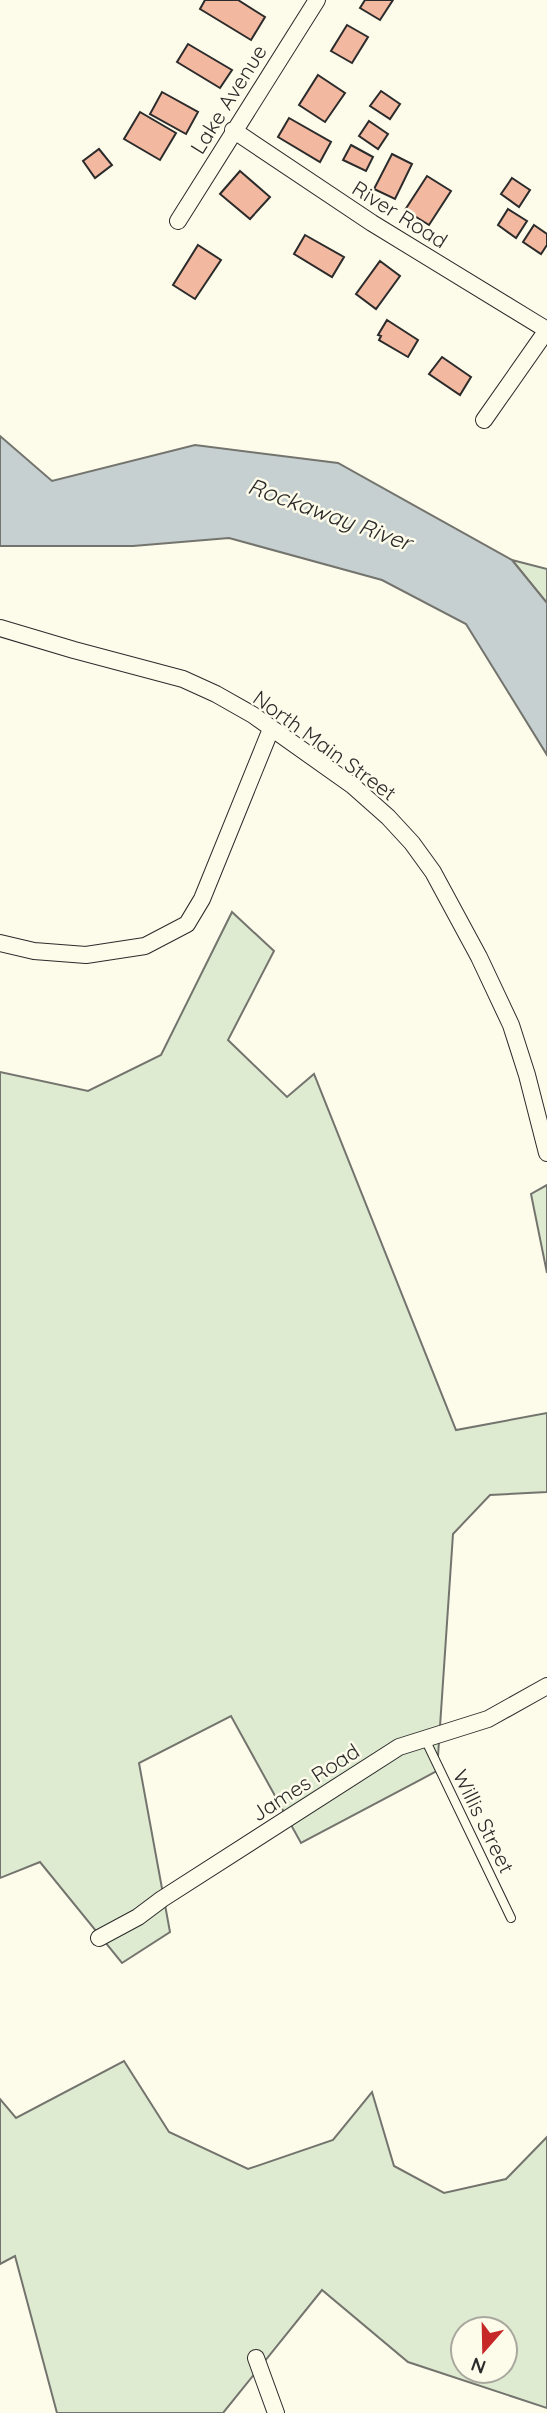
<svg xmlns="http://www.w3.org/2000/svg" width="547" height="2413" font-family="Quicksand,sans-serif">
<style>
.green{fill:#deebd1;stroke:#74746e;stroke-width:2;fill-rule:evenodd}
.water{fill:#c7d0d0;stroke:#74746e;stroke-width:2}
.building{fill:#f2b8a0;stroke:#2b2b2b;stroke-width:2}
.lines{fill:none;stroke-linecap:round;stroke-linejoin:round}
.service-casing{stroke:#2b2b2b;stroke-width:10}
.minor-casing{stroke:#2b2b2b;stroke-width:18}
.service{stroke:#fdfbea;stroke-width:8}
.minor{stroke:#fdfbea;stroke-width:16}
.labels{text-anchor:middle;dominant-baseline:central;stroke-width:5;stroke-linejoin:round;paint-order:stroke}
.street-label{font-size:21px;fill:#2b2b2b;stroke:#fdfbea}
.water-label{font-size:23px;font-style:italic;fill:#2b2b2b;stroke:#fdfbea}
</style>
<rect width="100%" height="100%" fill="#fdfbea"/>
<path class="green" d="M512 560 547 569V603Z
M232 912 274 951 228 1040 287 1097 314 1074 456 1430 547 1413V1492L490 1495 453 1534 437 1771 301 1843 231 1716 139 1763 170 1932 122 1963 40 1862 0 1878V1072L88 1091 161 1055Z
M547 1185V1273L531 1194Z
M124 2061 169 2132 248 2169 333 2140 372 2092 394 2166 444 2193 506 2179 547 2137V2408L408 2362 322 2290 223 2413H57L15 2256 0 2264V2099L16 2118ZM463 2329H505V2371H463Z"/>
<path class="water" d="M0 436 52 481 195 445 338 463 512 560 547 603V755L466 624 382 580 229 538 133 546H0Z"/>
<path class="building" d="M205 0H238L265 17 251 40 200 9Z
M365 0H393L380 20 360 8Z
M347 25 368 37 352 63 331 51Z
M188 44 232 70 220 88 177 62Z
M318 75 345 93 325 122 299 105Z
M381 91 400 104 390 119 370 106Z
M162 92 198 112 186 134 150 114Z
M140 112 176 133 160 160 124 139Z
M289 118 331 142 320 162 278 137Z
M369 121 388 134 378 149 359 136Z
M351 145 373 157 366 171 343 160Z
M99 149 112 165 95 178 83 161Z
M392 154 412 164 395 199 374 189Z
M240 171 270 197 250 219 220 194Z
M427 176 451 191 429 225 405 210Z
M512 178 530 190 519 207 501 194Z
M508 209 527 221 516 238 498 225Z
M534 225 547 234V245L541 254 523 242Z
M305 235 344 257 332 277 294 254Z
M198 245 221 260 195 299 173 285Z
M380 261 400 276 376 309 356 294Z
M387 320 418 340 408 357 379 340 381 336 378 335Z
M442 357 471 377 460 395 429 374Z"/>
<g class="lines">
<defs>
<path id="service" d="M425 1739 511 1918"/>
<path id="minor" d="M233 130 372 223 547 330
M178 221 317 0
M484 420 547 330
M0 628 74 650 183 679 216 694 253 715 353 786 388 817 412 843 433 872 479 957 511 1025 527 1075 547 1153
M0 943 34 951 86 955 145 946 187 924 202 899 271 729
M99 1938 138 1917 162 1899 399 1747 488 1719 547 1686
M256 2358 276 2413"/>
</defs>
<use href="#service" class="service-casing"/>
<use href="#minor" class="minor-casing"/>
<use href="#service" class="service"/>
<use href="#minor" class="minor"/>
</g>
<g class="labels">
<g class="street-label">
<text transform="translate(228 99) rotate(-58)">Lake Avenue</text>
<text transform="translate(400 214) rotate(32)">River Road</text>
<text transform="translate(325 745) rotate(36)">North Main Street</text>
<text transform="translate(305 1782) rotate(-33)">James Road</text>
<text transform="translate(484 1821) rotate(64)">Willis Street</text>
</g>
<g class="water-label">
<text transform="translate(330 514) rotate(20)">Rockaway River</text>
</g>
</g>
<g transform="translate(484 2350) rotate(200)"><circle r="33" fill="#fdfbea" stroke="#a9a89e" stroke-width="2"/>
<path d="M0-5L12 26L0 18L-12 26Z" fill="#c62828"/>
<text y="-10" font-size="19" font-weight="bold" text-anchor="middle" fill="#2b2b2b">N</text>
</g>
</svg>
